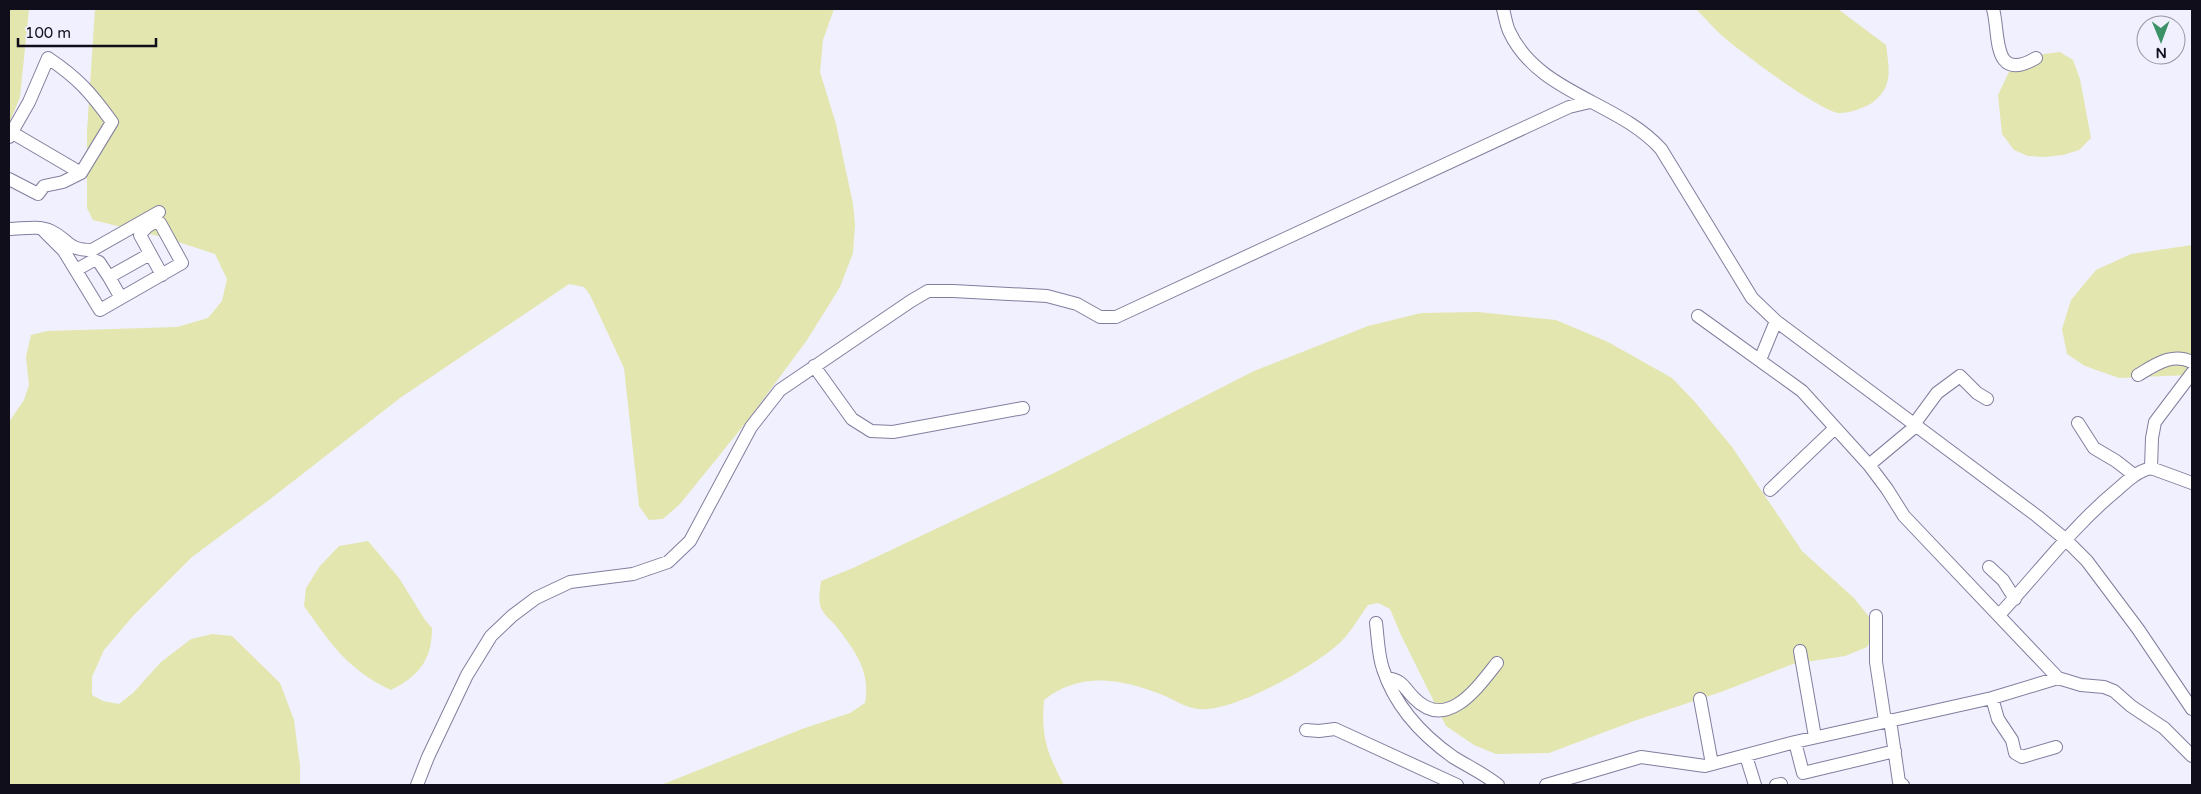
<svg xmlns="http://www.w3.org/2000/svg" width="2201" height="794" font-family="'Varela Round',sans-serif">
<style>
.green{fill:#e3e6ae}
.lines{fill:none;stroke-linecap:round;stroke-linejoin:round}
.minor-casing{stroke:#817e9e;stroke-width:14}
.minor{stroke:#fff;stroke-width:12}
</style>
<rect width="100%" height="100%" fill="#f1f0fe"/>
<path class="green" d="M9 9H29L20 97 9 124Z
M95 9H834L823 40 820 72 836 124 853 204 855 225 853 253 840 287 807 340 748 420 680 504 663 519 649 520 639 506 624 368 590 295 584 287 569 284 400 398 269 500 192 557 133 616 104 650 92 677V695L103 701 119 704 133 693 161 662 191 639 212 634 232 636 280 683 294 720 300 766V785H9V422L24 400 29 385 26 357 31 335 47 331 177 327 208 318 222 301 227 279 215 254 166 238 93 220 87 208V131Z
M1696 9H1838L1886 45C1889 68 1894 87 1872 103 1864 108 1849 113 1840 113 1823 114 1732 46 1717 31 1710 24 1703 16 1696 9Z
M2060 52 2073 60 2080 79 2091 138 2079 150 2063 155 2045 157 2028 156 2014 150 2002 134 1998 95 2009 72 2037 55Z
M2192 245V377L2187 375 2119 378 2085 366 2067 354 2062 329 2071 300 2096 270 2131 254Z
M1478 312 1556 320 1608 342 1672 378 1695 402 1732 447 1802 551 1854 598 1874 623V635L1867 647 1845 656 1793 664 1721 692 1634 721 1549 753 1496 754 1474 745 1446 726 1400 633 1390 609 1378 603 1368 605C1358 619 1348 637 1335 647 1309 669 1232 713 1198 709 1187 708 1174 700 1163 695 1121 679 1081 671 1044 700 1041 737 1047 753 1064 785H661L802 729 850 713 865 703C871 671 855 651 836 626 831 620 824 615 821 608 818 599 820 590 821 581L853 568 1054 473 1254 371 1368 326 1421 313Z
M368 541 399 578 425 620 432 628C432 660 419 676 391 690 349 671 330 643 304 606L306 588 320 566 339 546Z"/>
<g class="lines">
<defs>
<path id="minor" d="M1503 9C1505 16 1506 24 1509 31 1538 94 1618 101 1661 149L1752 298 1776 321 2037 516 2065 539 2087 561 2138 629 2192 709
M1993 9C2000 33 1991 84 2036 58
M11 132 81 173
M9 137 29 102 48 58C78 78 91 93 112 122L81 173 63 182 44 186 38 194 9 179
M41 228 64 251 100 310 182 263 160 223C151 221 144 229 140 235L162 275
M9 229C23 229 38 225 51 231 70 240 66 250 92 250L159 212
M76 270 94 260 99 262 109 277
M121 298 109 277 150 254
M1698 316 1802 391 1869 465 1887 489 1904 516 2058 678 2081 685 2104 687 2114 691 2131 706 2164 728 2192 756
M1760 360 1776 321
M814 366 852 419 871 431 893 432 1023 408
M2138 375C2155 365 2172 352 2192 362
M1915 423 1937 393 1960 376 1977 393 1987 399
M2078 423 2094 448 2116 461 2134 475
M1869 465 1917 425
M2151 468 2152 438 2155 422 2192 373
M1770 490 1835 428
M1989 567 2003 580 2015 599
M1999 615C2039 572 2073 526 2118 489 2128 480 2138 471 2151 468L2192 483
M1876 616V662L1885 721
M1376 623C1378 638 1378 655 1383 669 1395 706 1422 735 1453 757 1469 767 1483 773 1498 785
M1800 651 1815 737
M1387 678C1404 681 1403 687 1414 698 1447 732 1478 687 1497 663
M1992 698 1998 719 2012 740 2015 753 2022 757 2056 747
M1700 699 1712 764
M1890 720 1899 782 1903 785
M1306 730 1319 731 1335 729 1457 785
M1795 742 1803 773 1895 751
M1746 756 1755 785
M417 785 428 757 467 675 491 636 512 616 536 598 570 582 633 574 668 562 690 541 751 427 780 390 911 301 928 291H953L1047 296 1077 304 1100 317H1116L1569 107 1590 102
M1546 785 1641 757 1705 766 1795 742 1992 698 2058 678
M1776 785 1781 784"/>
</defs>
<use href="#minor" class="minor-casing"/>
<use href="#minor" class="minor"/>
</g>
<rect width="2201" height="794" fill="none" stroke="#100e1a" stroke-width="20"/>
<g transform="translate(2161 40) rotate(179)"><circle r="24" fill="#f1f0fe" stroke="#9796a3"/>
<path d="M0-4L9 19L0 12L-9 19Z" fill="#3b9266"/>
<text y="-8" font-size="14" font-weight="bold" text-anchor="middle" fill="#100e1a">N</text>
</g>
<path d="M18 38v8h138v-8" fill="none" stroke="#100e1a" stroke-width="2.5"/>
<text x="25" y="38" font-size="15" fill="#100e1a" stroke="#f1f0fe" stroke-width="4" paint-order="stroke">100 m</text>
</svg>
